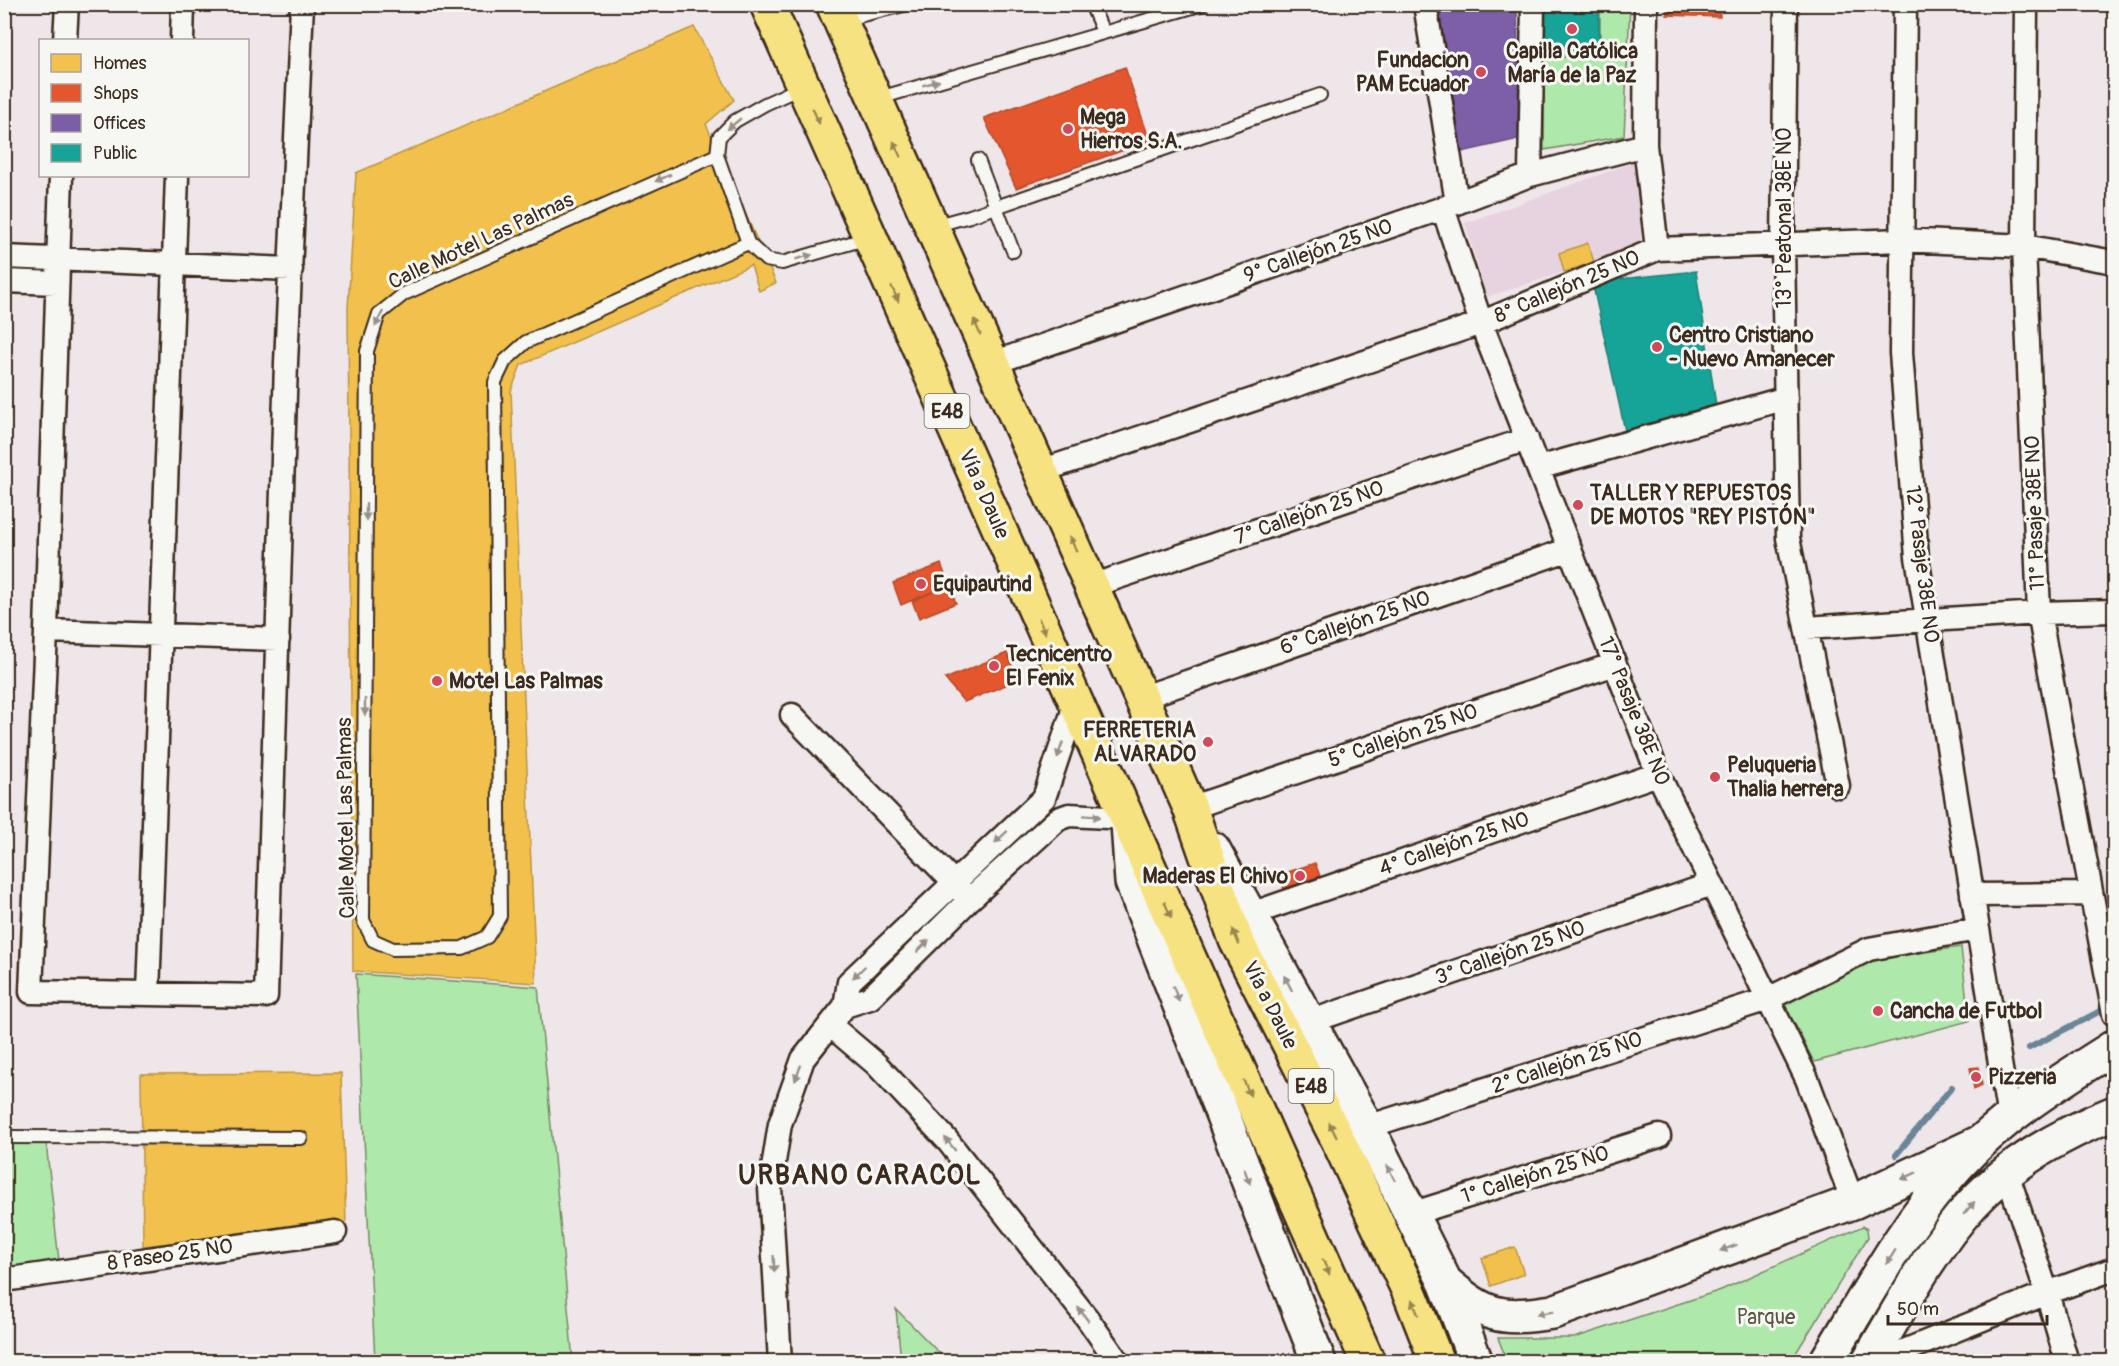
<svg xmlns="http://www.w3.org/2000/svg" width="2119" height="1366" font-family="Pangolin,sans-serif">
<style>
.built{fill:#e7d3e0}
.green{fill:#afe8ab;stroke:#758964;stroke-width:1.5}
.homes{fill:#f2c14e;stroke:#bb9440;stroke-width:1.5}
.shops{fill:#e4572e;stroke:#b14a29;stroke-width:1.5}
.offices{fill:#7b5ea7;stroke:#684e7e;stroke-width:1.5}
.public{fill:#17a398;stroke:#227f73;stroke-width:1.5}
.lines{fill:none;stroke-linecap:round;stroke-linejoin:round}
.stream{stroke:#6a8597;stroke-width:6}
.service-casing{stroke:#3b2a1e;stroke-width:16}
.minor-casing{stroke:#3b2a1e;stroke-width:27}
.secondary-casing{stroke:#3b2a1e;stroke-width:38}
.primary-casing{stroke:#3b2a1e;stroke-width:38}
.service{stroke:#f6f6f2;stroke-width:12}
.minor{stroke:#f6f6f2;stroke-width:22}
.secondary{stroke:#f6f6f2;stroke-width:33}
.primary{stroke:#f7e281;stroke-width:33}
.oneway{fill:#989088}
.oneway2{fill:#998650}
.poi-dot{fill:#d1495b;stroke:#f6f6f2;stroke-width:2}
.labels{text-anchor:middle;dominant-baseline:central;stroke-width:6;stroke-linejoin:round;paint-order:stroke}
.shield{fill:#f6f6f2;stroke:#73675e;stroke-width:1.5}
.shield-label{font-size:20px;font-weight:bold;fill:#3b2a1e}
.poi-label{font-size:21px;font-weight:bold;fill:#3b2a1e;stroke:#f6f6f2;text-anchor:start}
.street-label{font-size:21px;fill:#3b2a1e;stroke:#f6f6f2}
.park-label{font-size:21px;fill:#585a41;stroke:#f6f6f2}
.district-label{font-size:27px;font-weight:bold;letter-spacing:1.5px;fill:#3b2a1e;stroke:#f6f6f2}
</style>
<rect width="100%" height="100%" fill="#efe6ea"/>
<filter id="ink" filterUnits="userSpaceOnUse"><feTurbulence type="fractalNoise" baseFrequency=".0167" numOctaves="2"/><feDisplacementMap in="SourceGraphic" scale="12" xChannelSelector="R" yChannelSelector="G"/><feConvolveMatrix kernelMatrix="1 2 1 2 8 2 1 2 1" color-interpolation-filters="sRGB"/></filter>
<g filter="url(#ink)">
<path class="built" d="M1638 161 1641 246 1595 262 1588 243 1559 253 1564 272 1487 297 1465 223Z"/>
<path class="green" d="M1600 5H1630L1624 136 1544 150V59L1600 54Z
M1961 947 1969 1021 1814 1062 1783 1001 1870 960Z
M356 974 538 987 573 1361H375Z
M46 1142 59 1261 5 1269V1145Z
M1863 1226 1867 1229 1868 1237 1791 1361H1507L1498 1338H1574L1721 1290Z
M896 1309 947 1361H901Z"/>
<path class="homes" d="M694 27 734 100 706 124 776 283 759 291 751 265 521 365 511 391 536 983 353 971 348 308 356 173Z
M1588 243 1594 262 1564 272 1559 253Z
M341 1073 346 1223 143 1246 141 1074Z
M1515 1247 1524 1274 1491 1286 1482 1258Z"/>
<path class="shops" d="M1667 4H1719L1720 17 1667 15Z
M1125 67 1150 141 1016 188 984 118Z
M941 564 949 585 901 605 893 583Z
M949 585 956 603 919 618 912 601Z
M1007 653 1018 680 964 702 945 679Z
M1315 863 1320 876 1284 889 1279 875Z
M1979 1067 1982 1085 1974 1089 1970 1068Z"/>
<path class="offices" d="M1432 4H1517L1519 139 1457 153Z"/>
<path class="public" d="M1546 4H1599V53L1544 56Z
M1696 271 1717 412 1626 435 1592 282Z"/>
<g class="lines">
<path class="stream" d="M2029 1048 2108 1007
M1896 1155 1952 1087"/>
<defs>
<path id="service" d="M1091 4 1103 32
M842 20 908 4
M802 87 765 104 735 121 719 137 717 155 748 243 766 260 782 263 868 238
M876 99 1203 4
M717 155 404 294 379 314 367 351 363 920 373 940 393 949 462 948 487 937 500 916 495 382 505 361 526 342 748 243
M978 160 1013 251
M933 226 970 216 1320 95
M4 1137 301 1138"/>
<path id="minor" d="M1425 4 1457 203
M1646 4 1645 145 1657 249
M1786 4 1783 245 1788 538 1838 786
M1905 4 1901 353 1917 557 2009 1118
M2026 4 2024 246 2039 613 2114 1014
M65 40 67 4
M182 40 183 4
M1530 175 1533 4
M61 176 46 631 31 992 266 996 286 363 302 4
M1443 208 1481 323 1658 774 1807 1079 1853 1202
M4 257 291 269
M4 281 57 283
M993 363 1443 208 1530 175 1645 145
M1538 468 1786 398
M1041 471 1481 323 1657 249 1903 240 2024 246 2114 262
M1092 586 1527 439
M1806 628 2039 613 2114 611
M46 631 278 639
M1141 698 1570 549
M792 715 964 893
M1190 808 1615 664
M1972 895 2091 894
M1251 914 1658 774
M148 994 177 176
M845 1006 870 998 970 899 1058 819 1069 815 1127 818
M1309 1022 1712 884
M830 1025 876 1064 947 1140 1087 1318 1118 1362
M1367 1127 1768 999 1869 949 1977 929
M2007 1173 2047 1293 2067 1362
M1411 1214 1659 1136
M4 1280 335 1232
M780 1362 770 1187 780 1124 803 1059 845 1006 849 982 1044 798 1076 702
M1877 1362 2047 1293 2114 1269"/>
<path id="secondary" d="M1128 823 1132 882 1319 1362
M1213 849 1367 1127 1445 1282 1476 1362
M1445 1282C1486 1317 1500 1320 1553 1312L1853 1202 1981 1142
M1826 1362C1867 1295 1905 1223 1958 1165 2003 1116 2059 1082 2114 1047
M1868 1362C1900 1309 1930 1250 1972 1204 2011 1162 2062 1134 2114 1113"/>
<path id="primary" d="M767 4 1368 1362
M833 4 1190 808 1236 940 1338 1140 1411 1296 1437 1362"/>
</defs>
<use href="#service" class="service-casing"/>
<use href="#minor" class="minor-casing"/>
<use href="#secondary" class="secondary-casing"/>
<use href="#primary" class="primary-casing"/>
<use href="#service" class="service"/>
<use href="#minor" class="minor"/>
<use href="#secondary" class="secondary"/>
<use href="#primary" class="primary"/>
</g>
<defs><path id="oneway-solid" d="M-6-.8H1V-3.2L6.5 0L1 3.2V.8H-6Z" transform="scale(1.5)"/></defs>
<g class="oneway">
<use href="#oneway-solid" transform="translate(931 83) rotate(-16)"/>
<use href="#oneway-solid" transform="translate(734 124) rotate(140)"/>
<use href="#oneway-solid" transform="translate(663 178) rotate(156)"/>
<use href="#oneway-solid" transform="translate(804 257) rotate(-15)"/>
<use href="#oneway-solid" transform="translate(379 319) rotate(117)"/>
<use href="#oneway-solid" transform="translate(366 512) rotate(90)"/>
<use href="#oneway-solid" transform="translate(365 707) rotate(90)"/>
<use href="#oneway-solid" transform="translate(1060 750) rotate(109)"/>
<use href="#oneway-solid" transform="translate(1092 816) rotate(4)"/>
<use href="#oneway-solid" transform="translate(1001 837) rotate(137)"/>
<use href="#oneway-solid" transform="translate(923 946) rotate(-45)"/>
<use href="#oneway-solid" transform="translate(859 972) rotate(136)"/>
<use href="#oneway-solid" transform="translate(1288 983) rotate(-118)"/>
<use href="#oneway-solid" transform="translate(1176 994) rotate(69)"/>
<use href="#oneway-solid" transform="translate(798 1073) rotate(110)"/>
<use href="#oneway-solid" transform="translate(950 1144) rotate(-129)"/>
<use href="#oneway-solid" transform="translate(1391 1173) rotate(-117)"/>
<use href="#oneway-solid" transform="translate(1247 1176) rotate(69)"/>
<use href="#oneway-solid" transform="translate(1909 1176) rotate(155)"/>
<use href="#oneway-solid" transform="translate(1969 1208) rotate(-49)"/>
<use href="#oneway-solid" transform="translate(1728 1248) rotate(160)"/>
<use href="#oneway-solid" transform="translate(1891 1257) rotate(122)"/>
<use href="#oneway-solid" transform="translate(774 1264) rotate(87)"/>
<use href="#oneway-solid" transform="translate(1545 1313) rotate(170)"/>
<use href="#oneway-solid" transform="translate(1083 1314) rotate(-127)"/>
</g>
<g class="oneway2">
<use href="#oneway-solid" transform="translate(816 116) rotate(66)"/>
<use href="#oneway-solid" transform="translate(897 149) rotate(-114)"/>
<use href="#oneway-solid" transform="translate(895 294) rotate(66)"/>
<use href="#oneway-solid" transform="translate(977 327) rotate(-114)"/>
<use href="#oneway-solid" transform="translate(1073 544) rotate(-114)"/>
<use href="#oneway-solid" transform="translate(1042 626) rotate(66)"/>
<use href="#oneway-solid" transform="translate(1168 910) rotate(66)"/>
<use href="#oneway-solid" transform="translate(1236 937) rotate(-112)"/>
<use href="#oneway-solid" transform="translate(1247 1088) rotate(66)"/>
<use href="#oneway-solid" transform="translate(1333 1130) rotate(-116)"/>
<use href="#oneway-solid" transform="translate(1326 1267) rotate(66)"/>
<use href="#oneway-solid" transform="translate(1415 1307) rotate(-112)"/>
</g>
</g>
<g class="poi-dot">
<circle cx="1572" cy="29" r="6"/>
<circle cx="1481" cy="72" r="6"/>
<circle cx="1068" cy="129" r="6"/>
<circle cx="1657" cy="347" r="6"/>
<circle cx="1578" cy="505" r="6"/>
<circle cx="921" cy="584" r="6"/>
<circle cx="994" cy="666" r="6"/>
<circle cx="437" cy="681" r="6"/>
<circle cx="1208" cy="742" r="6"/>
<circle cx="1715" cy="777" r="6"/>
<circle cx="1300" cy="876" r="6"/>
<circle cx="1878" cy="1011" r="6"/>
<circle cx="1976" cy="1077" r="6"/>
</g>
<g class="labels">
<g class="shield">
<rect x="924.5" y="394" width="45" height="34" rx="4.5"/>
<rect x="1288.5" y="1069" width="45" height="34" rx="4.5"/>
</g>
<g class="shield-label">
<text x="947" y="411">E48</text>
<text x="1311" y="1086">E48</text>
</g>
<g class="poi-label">
<text x="1572" y="51" text-anchor="middle">Capilla Católica<tspan x="1572" dy="24">María de la Paz</tspan></text>
<text x="1469" y="60" text-anchor="end">Fundacion<tspan x="1469" dy="24">PAM Ecuador</tspan></text>
<text x="1080" y="117">Mega<tspan x="1080" dy="24">Hierros S.A.</tspan></text>
<text x="1669" y="335">Centro Cristiano<tspan x="1669" dy="24">- Nuevo Amanecer</tspan></text>
<text x="1590" y="493">TALLER Y REPUESTOS<tspan x="1590" dy="24">DE MOTOS "REY PISTÓN"</tspan></text>
<text x="933" y="584">Equipautind</text>
<text x="1006" y="654">Tecnicentro<tspan x="1006" dy="24">El Fenix</tspan></text>
<text x="449" y="681">Motel Las Palmas</text>
<text x="1196" y="730" text-anchor="end">FERRETERIA<tspan x="1196" dy="24">ALVARADO</tspan></text>
<text x="1727" y="765">Peluqueria<tspan x="1727" dy="24">Thalia herrera</tspan></text>
<text x="1288" y="876" text-anchor="end">Maderas El Chivo</text>
<text x="1890" y="1011">Cancha de Futbol</text>
<text x="1988" y="1077">Pizzeria</text>
</g>
<g class="street-label">
<text transform="translate(1784 218) rotate(-90)">13° Peatonal 38E NO</text>
<text transform="translate(481 241) rotate(-25)">Calle Motel Las Palmas</text>
<text transform="translate(1318 251) rotate(-19)">9° Callejón 25 NO</text>
<text transform="translate(1567 287) rotate(-23)">8° Callejón 25 NO</text>
<text transform="translate(984 494) rotate(66)">Vía a Daule</text>
<text transform="translate(1309 513) rotate(-19)">7° Callejón 25 NO</text>
<text transform="translate(2035 513) rotate(-92)">11° Pasaje 38E NO</text>
<text transform="translate(1922 564) rotate(83)">12° Pasaje 38E NO</text>
<text transform="translate(1355 623) rotate(-19)">6° Callejón 25 NO</text>
<text transform="translate(1634 711) rotate(68)">17° Pasaje 38E NO</text>
<text transform="translate(1403 736) rotate(-19)">5° Callejón 25 NO</text>
<text transform="translate(346 818) rotate(-91)">Calle Motel Las Palmas</text>
<text transform="translate(1454 844) rotate(-19)">4° Callejón 25 NO</text>
<text transform="translate(1510 953) rotate(-19)">3° Callejón 25 NO</text>
<text transform="translate(1270 1005) rotate(63)">Vía a Daule</text>
<text transform="translate(1567 1063) rotate(-18)">2° Callejón 25 NO</text>
<text transform="translate(1535 1175) rotate(-17)">1° Callejón 25 NO</text>
<text transform="translate(170 1255) rotate(-8)">8 Paseo 25 NO</text>
</g>
<g class="park-label">
<text x="1766" y="1317">Parque</text>
</g>
<g class="district-label">
<text x="860" y="1175">URBANO CARACOL</text>
</g>
</g>
<rect width="2119" height="1366" fill="none" stroke="#f6f6f2" stroke-width="24"/>
<rect x="12" y="12" width="2095" height="1342" fill="none" stroke="#3b2a1e" stroke-width="2" filter="url(#ink)"/>
<rect x="39" y="39" width="210" height="138" fill="#f6f6f2" stroke="#aba49d" stroke-width="1.5"/>
<rect x="51" y="54" width="30" height="18" fill="#f2c14e" stroke="#aba49d" stroke-width="1.5"/>
<text x="93" y="69" font-size="18" fill="#3b2a1e">Homes</text>
<rect x="51" y="84" width="30" height="18" fill="#e4572e" stroke="#aba49d" stroke-width="1.5"/>
<text x="93" y="99" font-size="18" fill="#3b2a1e">Shops</text>
<rect x="51" y="114" width="30" height="18" fill="#7b5ea7" stroke="#aba49d" stroke-width="1.5"/>
<text x="93" y="129" font-size="18" fill="#3b2a1e">Offices</text>
<rect x="51" y="144" width="30" height="18" fill="#17a398" stroke="#aba49d" stroke-width="1.5"/>
<text x="93" y="159" font-size="18" fill="#3b2a1e">Public</text>
<path d="M1888 1315v9h159v-9" fill="none" stroke="#3b2a1e" stroke-width="3"/>
<text x="1897" y="1315" font-size="18" fill="#3b2a1e" stroke="#f6f6f2" stroke-width="4.5" paint-order="stroke">50 m</text>
</svg>
